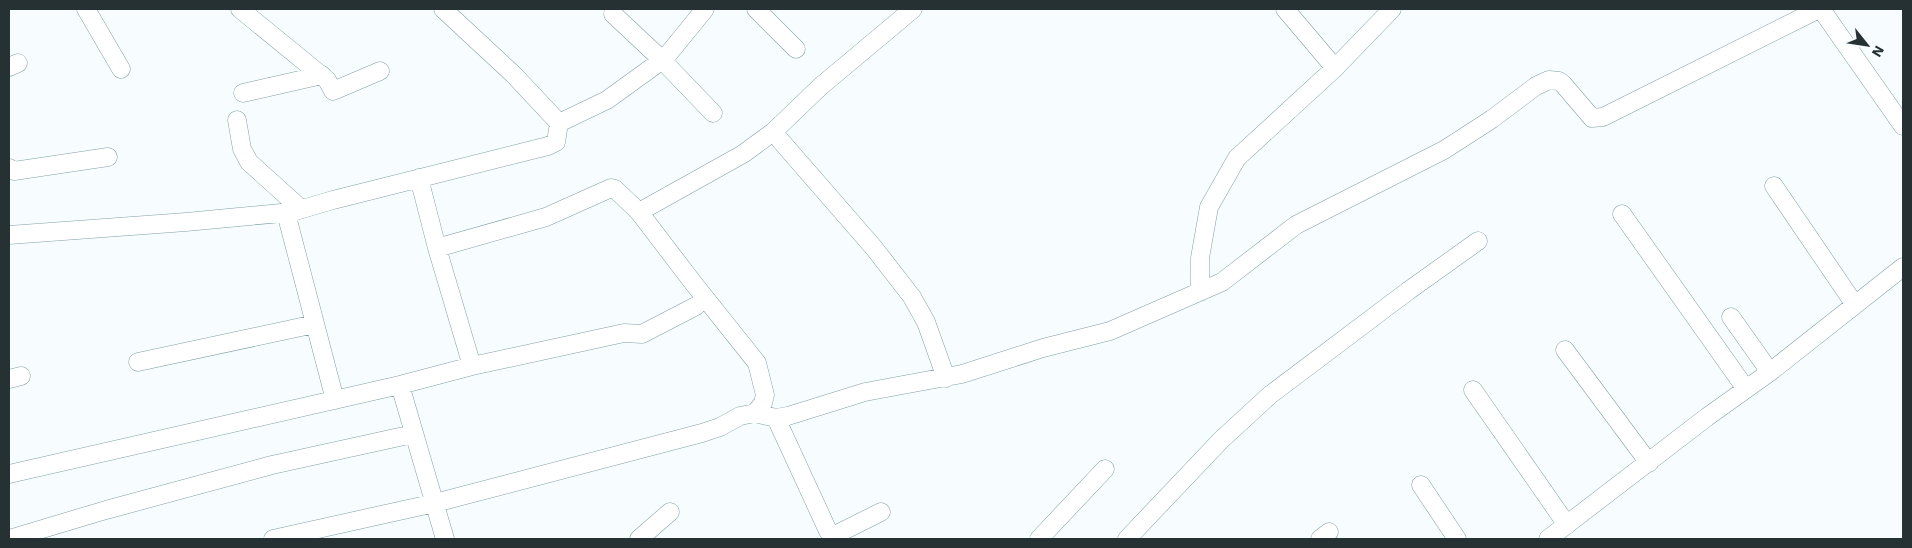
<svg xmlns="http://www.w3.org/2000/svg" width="1912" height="548" font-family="'Work Sans',sans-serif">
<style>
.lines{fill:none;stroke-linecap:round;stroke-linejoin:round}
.minor-casing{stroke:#82a0a5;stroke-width:19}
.minor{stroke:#fff;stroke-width:18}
</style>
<rect width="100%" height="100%" fill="#f7fdfe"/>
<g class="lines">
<defs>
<path id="minor" d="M86 9 121 69
M240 9 327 80 333 91 380 71
M756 9 796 49
M1285 9 1335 68
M1821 9 1903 126
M613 14 662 60 713 113
M9 67 18 63
M243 93 322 75
M237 120 242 149 249 162 301 209
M559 123 607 100 665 58 705 9
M780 140 874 248 912 297 926 322 946 378
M9 168 14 171 108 157
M419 178 437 248 472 366 400 385 445 539
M1774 186 1855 305
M639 212 743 154 773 132 821 86 913 9
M286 213 335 400
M1622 214 1746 389
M9 235 186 222 292 212 333 200 548 146 556 142 559 123 514 75 443 9
M437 248 546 217 611 188 615 189 639 212 694 284 757 363 765 395 763 403 755 413
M1200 292V258L1209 207 1237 158 1335 68 1392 9
M1731 317 1770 372
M1565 350 1649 463
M138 362 315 324
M472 366 624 333 642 334 696 306
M9 379 21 376
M1473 390 1567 525
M776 418 828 531 833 534H837L881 512
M9 474 400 385
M1421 485 1457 539
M9 539 106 510 272 465 413 434
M273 539 435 503 702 433 720 427 740 416 755 413 776 418 788 416 865 392 962 374 1043 348 1110 331 1222 282 1296 225 1444 150 1492 119 1536 86 1549 80 1559 81 1563 84 1592 118 1603 117 1819 9
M639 539 670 512
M1039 539 1105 469
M1127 539 1221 440 1270 395 1408 291 1478 241
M1320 539 1329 532
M1548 539 1707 417 1770 372 1903 267"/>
</defs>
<use href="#minor" class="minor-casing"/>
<use href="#minor" class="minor"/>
</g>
<rect width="1912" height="548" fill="none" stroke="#253133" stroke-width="20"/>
<g transform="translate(1867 45) rotate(120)" stroke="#f7fdfe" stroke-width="4" paint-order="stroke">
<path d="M0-4L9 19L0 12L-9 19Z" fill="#253133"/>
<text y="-8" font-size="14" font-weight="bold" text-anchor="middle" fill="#253133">N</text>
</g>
</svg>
